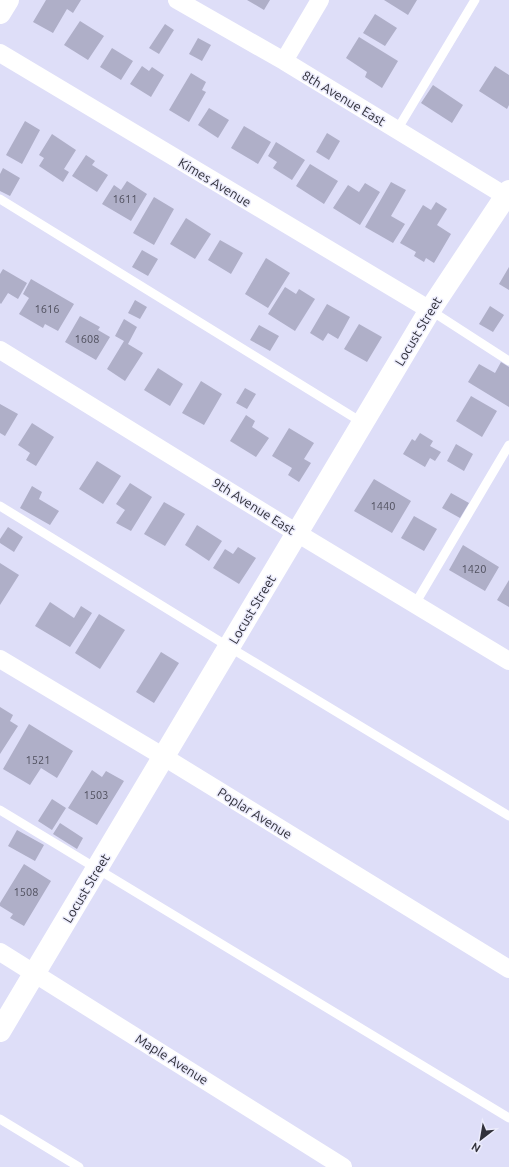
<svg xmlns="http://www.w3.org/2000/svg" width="509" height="1167" font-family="Ubuntu,sans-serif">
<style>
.building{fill:#afafc8}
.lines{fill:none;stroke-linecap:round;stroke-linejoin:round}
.lane{stroke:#fff;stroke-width:9}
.street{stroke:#fff;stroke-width:18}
.secondary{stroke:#fff;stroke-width:22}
.labels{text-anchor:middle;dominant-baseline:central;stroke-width:3;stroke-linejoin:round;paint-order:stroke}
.number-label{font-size:11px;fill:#50505e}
.street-label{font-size:13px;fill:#31313b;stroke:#ececfc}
</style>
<rect width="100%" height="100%" fill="#dedef8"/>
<path class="building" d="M46 0H81L73 13 67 9 53 33 33 22Z
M247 0H270L264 10Z
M384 0H417L408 15Z
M375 14 397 28 385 46 363 33Z
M80 21 104 36 88 60 64 45Z
M165 24 174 30 159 54 149 48Z
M359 37 398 61 382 88 365 77 367 72 346 58Z
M198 38 211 45 202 61 189 54Z
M112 48 133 61 121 80 100 67Z
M142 66 149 71 152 67 164 75 151 97 130 84Z
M495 66 509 75V105L507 109 479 91Z
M191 73 206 82 202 90 206 92 189 122 169 110Z
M433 85 463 105 452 123 421 103Z
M209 108 229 120 218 138 198 125Z
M25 121 40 130 22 164 6 155Z
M244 126 271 142 258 164 231 148Z
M327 133 340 141 329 160 316 152Z
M52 134 76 150 64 169 69 172 63 182 39 166 44 158 39 155Z
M276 142 305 160 292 180 273 168 277 162 268 156Z
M86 155 95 161 92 165 108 175 97 192 72 176Z
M310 164 338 181 324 204 296 186Z
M3 168 20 178 10 196 0 191V174Z
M127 181 147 194 131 221 102 204 114 185 121 190Z
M391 182 406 190 391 216 405 224 393 243 365 227Z
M365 183 380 192 360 225 333 208 348 185 359 192Z
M154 197 174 209 154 245 133 233Z
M436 202 447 209 437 225 451 234 434 263 426 258 424 262 414 256 416 252 400 243 423 205 431 210Z
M186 218 211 234 195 259 170 244Z
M220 240 243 253 231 274 208 260Z
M142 250 158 259 148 276 132 267Z
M266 258 290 273 268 308 245 294Z
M509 267V290L499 284Z
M3 269 27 283 18 299 8 293 1 304 0 303V274Z
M31 279 74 304 58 331 45 324 43 328 19 314 29 298 23 294Z
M285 287 296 294 299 289 315 299 295 331 268 314Z
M135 300 147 307 140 319 128 313Z
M327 304 350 317 338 339 328 333 323 341 310 333Z
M490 306 504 315 493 332 479 324Z
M80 316 100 327 98 330 110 337 96 360 65 342Z
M124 319 137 327 128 344 143 353 125 381 107 369 124 341 115 336Z
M359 324 382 337 367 362 344 349Z
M259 325 279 336 270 351 250 340Z
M501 362 509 367V407L468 382 479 364 495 373Z
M158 368 183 384 170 406 144 390Z
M201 381 222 394 204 425 182 413Z
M245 388 256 394 247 409 236 403Z
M471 396 497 411 482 437 456 421Z
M0 404 18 414 5 436 0 433Z
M246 415 255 421 252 427 269 438 256 457 230 441Z
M32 423 54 437 36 466 26 460 30 453 18 445Z
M289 428 314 443 304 459 311 463 299 482 288 475 292 468 272 456Z
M420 433 433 441 430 446 441 452 435 461 430 458 425 467 403 454 412 439 415 441Z
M456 444 473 454 464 471 447 461Z
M97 461 121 476 103 504 79 489Z
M374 479 411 501 392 533 354 511Z
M130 483 152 497 131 531 116 523 125 510 116 504Z
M32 486 42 492 39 499 59 511 50 525 20 508Z
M451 493 469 503 460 518 442 508Z
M164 502 185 514 165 546 144 534Z
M414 516 437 529 424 551 401 538Z
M197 525 222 541 209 561 185 545Z
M8 527 23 537 14 552 0 543V539Z
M463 545 499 567 485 591 449 570Z
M238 547 256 558 239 584 213 568 225 549 233 554Z
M0 563 19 575 0 605Z
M509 580V607L497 600Z
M50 602 74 618 81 606 92 613 70 647 35 626Z
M99 614 125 630 100 669 75 653Z
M161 652 179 663 154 703 136 692Z
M0 707 13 715 10 721 18 726 0 754Z
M29 724 73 751 57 778 41 768 30 785 3 769Z
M92 770 102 777 106 771 124 781 97 825 68 808Z
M52 799 66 808 52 830 38 821Z
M60 823 83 838 77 849 53 834Z
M17 830 44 845 35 861 8 846Z
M24 864 51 881 24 926 10 918 13 914 0 906V903Z"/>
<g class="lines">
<path class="lane" d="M397 130 475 0
M0 199 363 423
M430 310 509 361
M0 506 229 647 509 816
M415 604 509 445
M0 810 509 1118
M0 1119 79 1167"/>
<path class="street" d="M177 0 284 61 509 198
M0 53 430 310
M284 61 320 0
M0 350 297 533 509 661
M0 659 164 757 509 969
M0 952 343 1167"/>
<path class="secondary" d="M0 13 8 0
M0 1031 430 310 509 191"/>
</g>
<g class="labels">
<g class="number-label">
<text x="125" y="199">1611</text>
<text x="47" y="309">1616</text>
<text x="87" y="339">1608</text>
<text x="383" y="506">1440</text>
<text x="474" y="569">1420</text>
<text x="38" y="760">1521</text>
<text x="96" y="795">1503</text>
<text x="26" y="892">1508</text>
</g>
<g class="street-label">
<text transform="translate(344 98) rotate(31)">8th Avenue East</text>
<text transform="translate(215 182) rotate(31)">Kimes Avenue</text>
<text transform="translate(418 331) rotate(-59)">Locust Street</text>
<text transform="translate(254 506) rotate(32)">9th Avenue East</text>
<text transform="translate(252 609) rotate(-59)">Locust Street</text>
<text transform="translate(255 813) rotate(32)">Poplar Avenue</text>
<text transform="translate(86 888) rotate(-59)">Locust Street</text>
<text transform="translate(172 1059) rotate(32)">Maple Avenue</text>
</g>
</g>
<g transform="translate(481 1139) rotate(211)" stroke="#ececfc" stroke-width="3" paint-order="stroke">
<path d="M0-3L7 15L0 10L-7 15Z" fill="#31313b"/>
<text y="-6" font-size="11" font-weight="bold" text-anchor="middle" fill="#31313b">N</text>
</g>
</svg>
